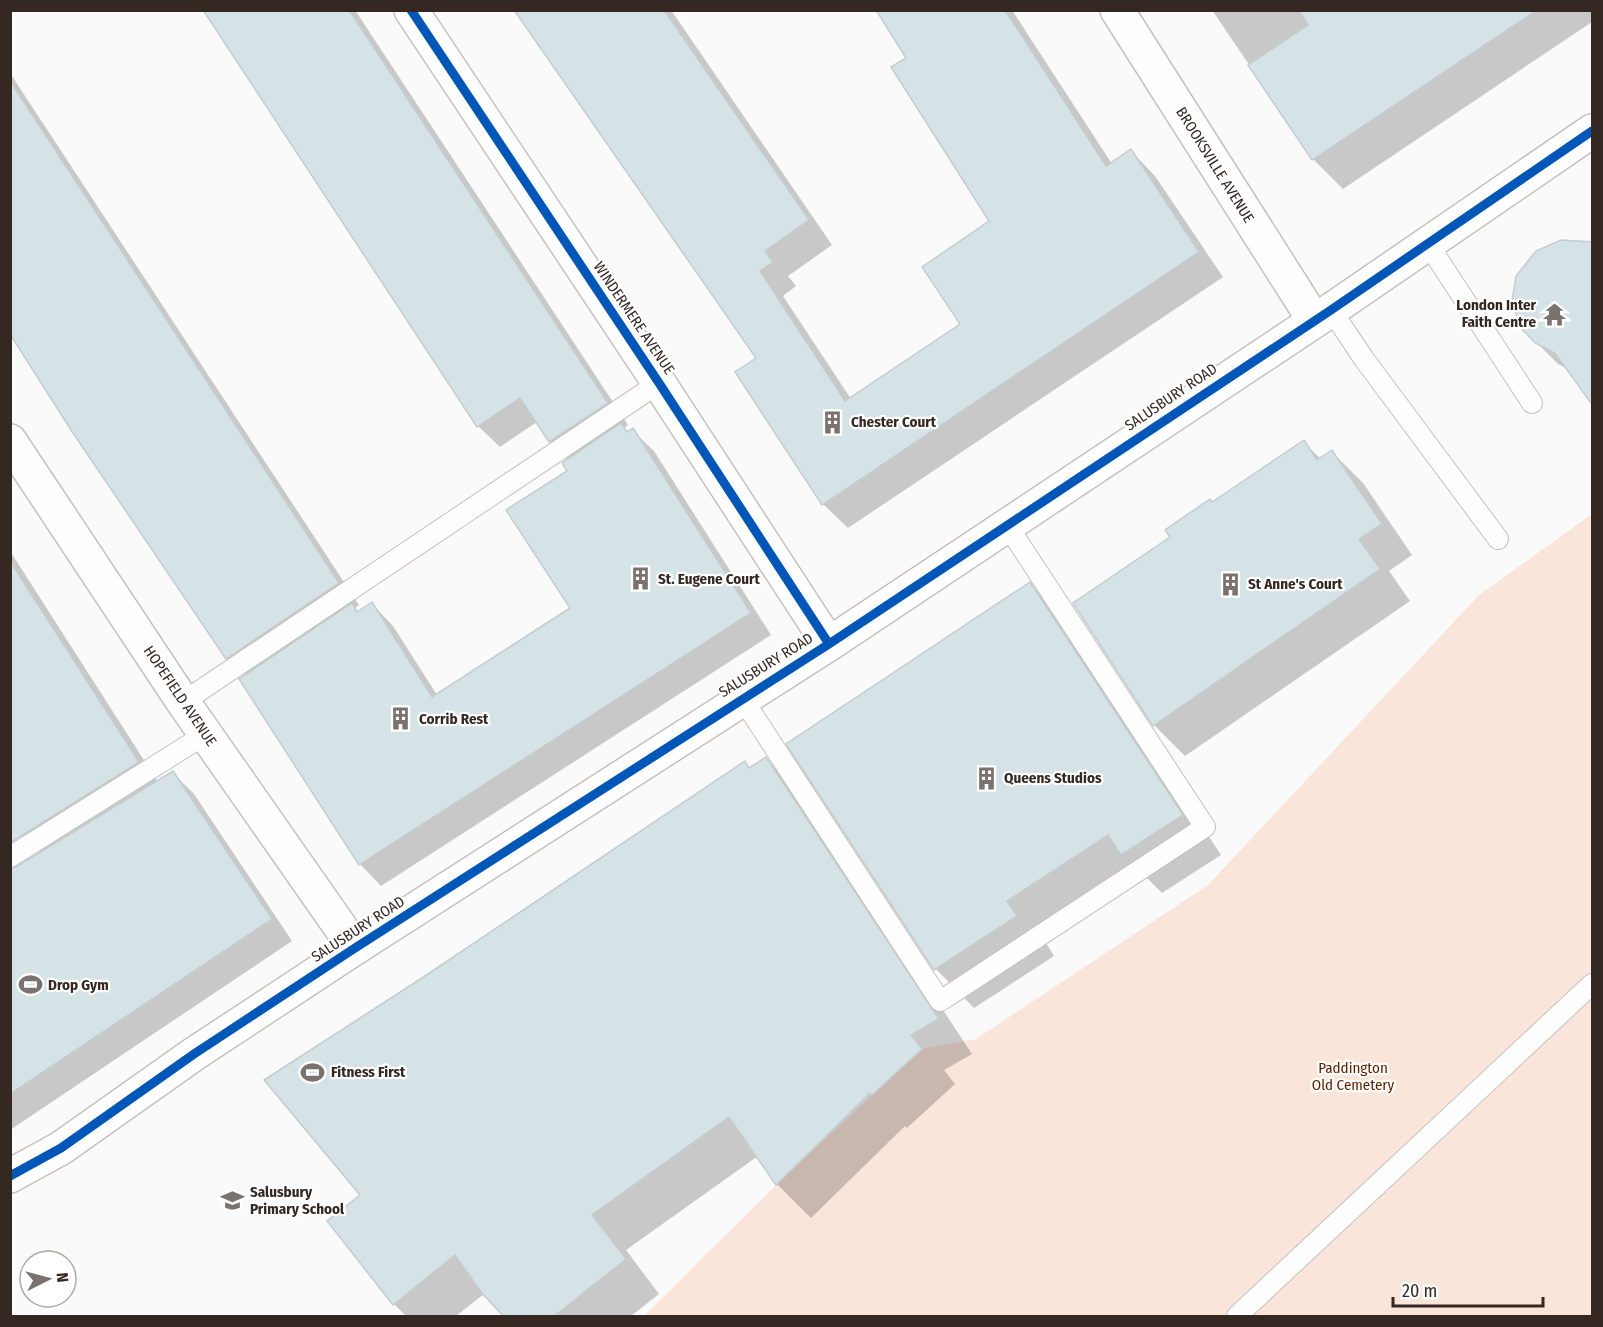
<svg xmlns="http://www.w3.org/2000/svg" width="1603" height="1327" font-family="'Fira Sans Condensed',sans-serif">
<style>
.green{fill:#fae5db}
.shadow{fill:#0003}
.building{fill:#d5e2e6;stroke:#c5cccf;stroke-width:1.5}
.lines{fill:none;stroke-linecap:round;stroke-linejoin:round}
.lane-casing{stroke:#c7c1be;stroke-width:22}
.street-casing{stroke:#c7c1be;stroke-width:36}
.secondary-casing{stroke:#c7c1be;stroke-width:36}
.lane{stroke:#fefefe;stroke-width:20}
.street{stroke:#fefefe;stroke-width:33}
.secondary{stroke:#fefefe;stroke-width:33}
.cycleway-casing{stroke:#fff;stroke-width:13}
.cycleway{stroke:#0057b8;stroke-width:9}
.labels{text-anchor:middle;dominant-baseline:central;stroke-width:4.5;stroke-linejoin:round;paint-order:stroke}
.street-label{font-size:15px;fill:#352822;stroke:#fff}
.poi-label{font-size:15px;font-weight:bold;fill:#352822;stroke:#fff;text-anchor:start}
.park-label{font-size:15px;fill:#5b2200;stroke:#fff}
</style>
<rect width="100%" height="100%" fill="#fafafa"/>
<path class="green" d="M1592 514V1316H644L776 1185 922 1049 976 1039 1208 885 1479 595Z"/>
<path class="shadow" d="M205 10H355L628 425 624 428 629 432 632 430 654 451 771 635 381 886 360 864 241 679 246 676 227 658 10 331V73L359 605 355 608 359 612 372 604 393 626 437 695 572 608 568 460 550 441 537 422 500 447 478 426Z
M516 10H671L832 245 788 276 796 286 783 296 851 399 962 325 991 221 908 58 877 10H1012L1112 164 1131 151 1155 176 1223 277 848 528 823 504 758 359Z
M1212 10H1592V22L1343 189 1313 159Z
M1592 247 1568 369 1558 364 1536 342Z
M1303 442 1321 459 1332 452 1363 483 1412 555 1389 571 1410 601 1185 756 1154 725 1172 537 1212 503Z
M10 551 158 782 173 773 194 794 292 941 10 1130V882L41 854 22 835 10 817Z
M1030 584 1069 623 1221 855 1162 893 1144 875 1045 941 1054 956 974 1008 936 969 788 744Z
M766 759 800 793 972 1054 944 1070 955 1084 907 1128 905 1126 811 1218 777 1184 758 1156 626 1250 659 1294 631 1316H506L484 1294 456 1316H406L394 1304 362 1196 426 977 744 763 750 769Z"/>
<path class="building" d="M203 10H349L608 403 549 442 520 398 477 427Z
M514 10H664L809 220 765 251 773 262 760 271 845 401 960 324 922 267 989 221 891 67 906 58 876 10H1005L1106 166 1131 149 1199 252 822 505 735 372 756 358Z
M1299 10H1537L1312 160 1248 65 1308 25Z
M10 81 339 583 226 659 71 430 10 334Z
M1561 240 1593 242V406L1555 353 1535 343 1520 327 1512 301 1516 276 1536 251Z
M621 423 627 432 633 428 751 613 359 865 239 679 352 603 357 612 372 602 432 697 570 608 506 510 567 471 562 463Z
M1304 440 1317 460 1332 450 1382 524 1359 539 1380 569 1153 726 1073 603 1170 537 1165 530 1210 499 1212 502Z
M10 561 139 762 10 843Z
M1030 582 1183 815 1121 855 1108 835 1007 901 1017 916 934 970 786 744Z
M766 757 939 1019 911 1035 922 1049 872 1095 870 1093 776 1185 729 1117 592 1215 626 1259 553 1317H504L482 1293 455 1255 393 1305 327 1221 360 1195 264 1080 425 976 745 761 749 768Z
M173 771 272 919 10 1094V869L16 867Z"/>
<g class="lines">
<defs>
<path id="lane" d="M1428 244 1532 403
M1331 310 1364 359 1498 539
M742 698 940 1001 948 996 1205 827 1007 525
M183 702 659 383
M10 857 206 734
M1237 1316 1592 984"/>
<path id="street" d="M411 10 659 383 829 644
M1117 10 1314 320
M10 441 183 702 355 948"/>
<path id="secondary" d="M10 1176 61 1148 194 1054 355 948 829 644 1331 310 1592 131"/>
</defs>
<use href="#lane" class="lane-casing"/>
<use href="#street" class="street-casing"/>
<use href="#secondary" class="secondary-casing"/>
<use href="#lane" class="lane"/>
<use href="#street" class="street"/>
<use href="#secondary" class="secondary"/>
<defs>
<path id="cycleway" d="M411 10 659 383 829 644
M10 1176 61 1148 194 1054 355 948 829 644 1331 310 1592 131"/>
</defs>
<use href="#cycleway" class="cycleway-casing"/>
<use href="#cycleway" class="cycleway"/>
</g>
<defs>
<symbol id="temple-bare" viewBox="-9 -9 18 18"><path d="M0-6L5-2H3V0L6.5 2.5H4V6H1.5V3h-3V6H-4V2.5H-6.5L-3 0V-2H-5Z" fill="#7a726e" stroke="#fff" stroke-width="2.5" paint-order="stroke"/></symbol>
<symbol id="building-bare" viewBox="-9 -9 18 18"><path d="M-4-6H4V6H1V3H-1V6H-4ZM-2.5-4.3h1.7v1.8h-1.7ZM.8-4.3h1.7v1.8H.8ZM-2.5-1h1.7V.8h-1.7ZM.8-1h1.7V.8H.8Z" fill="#7a726e" stroke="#fff" stroke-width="2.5" paint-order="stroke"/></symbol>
<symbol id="stadium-bare" viewBox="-9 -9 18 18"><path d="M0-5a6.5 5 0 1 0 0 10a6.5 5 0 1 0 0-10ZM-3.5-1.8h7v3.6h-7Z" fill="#7a726e" stroke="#fff" stroke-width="2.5" paint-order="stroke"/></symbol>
<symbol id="school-bare" viewBox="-9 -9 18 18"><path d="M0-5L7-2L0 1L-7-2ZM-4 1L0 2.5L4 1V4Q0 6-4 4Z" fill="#7a726e" stroke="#fff" stroke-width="2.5" paint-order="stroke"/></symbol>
</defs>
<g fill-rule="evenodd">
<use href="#temple-bare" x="1538" y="298" width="33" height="33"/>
<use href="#building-bare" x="816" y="406" width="33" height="33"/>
<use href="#building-bare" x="624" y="562" width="33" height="33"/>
<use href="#building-bare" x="1214" y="568" width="33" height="33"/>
<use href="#building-bare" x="384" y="702" width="33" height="33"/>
<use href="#building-bare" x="970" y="762" width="33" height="33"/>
<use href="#stadium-bare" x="14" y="968" width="33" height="33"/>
<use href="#stadium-bare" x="296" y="1056" width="33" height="33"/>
<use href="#school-bare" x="216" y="1184" width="33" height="33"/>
</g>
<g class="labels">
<g class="street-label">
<text transform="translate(1215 165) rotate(58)">BROOKSVILLE AVENUE</text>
<text transform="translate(634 318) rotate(56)">WINDERMERE AVENUE</text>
<text transform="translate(1171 397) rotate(-34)">SALUSBURY ROAD</text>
<text transform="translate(766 665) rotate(-32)">SALUSBURY ROAD</text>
<text transform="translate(180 696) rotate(56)">HOPEFIELD AVENUE</text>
<text transform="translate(358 929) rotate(-33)">SALUSBURY ROAD</text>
</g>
<g class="poi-label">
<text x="1536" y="305" text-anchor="end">London Inter<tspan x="1536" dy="17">Faith Centre</tspan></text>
<text x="851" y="422">Chester Court</text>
<text x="658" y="579">St. Eugene Court</text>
<text x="1248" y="584">St Anne's Court</text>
<text x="419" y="719">Corrib Rest</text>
<text x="1004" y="778">Queens Studios</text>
<text x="48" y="985">Drop Gym</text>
<text x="331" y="1072">Fitness First</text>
<text x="250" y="1192">Salusbury<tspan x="250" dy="17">Primary School</tspan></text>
</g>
<g class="park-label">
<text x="1353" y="1068">Paddington<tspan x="1353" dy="17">Old Cemetery</tspan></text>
</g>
</g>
<rect width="1603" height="1327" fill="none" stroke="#352822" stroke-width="24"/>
<g transform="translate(48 1279) rotate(84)"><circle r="28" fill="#ffffff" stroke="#aea9a7" stroke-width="1.5"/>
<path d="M0-4.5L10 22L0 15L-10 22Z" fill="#7a726e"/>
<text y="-9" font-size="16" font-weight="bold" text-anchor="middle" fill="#352822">N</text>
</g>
<path d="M1393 1297v9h150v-9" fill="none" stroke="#352822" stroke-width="3"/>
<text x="1402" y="1297" font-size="18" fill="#352822" stroke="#ffffff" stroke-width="4.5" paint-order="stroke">20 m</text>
</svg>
